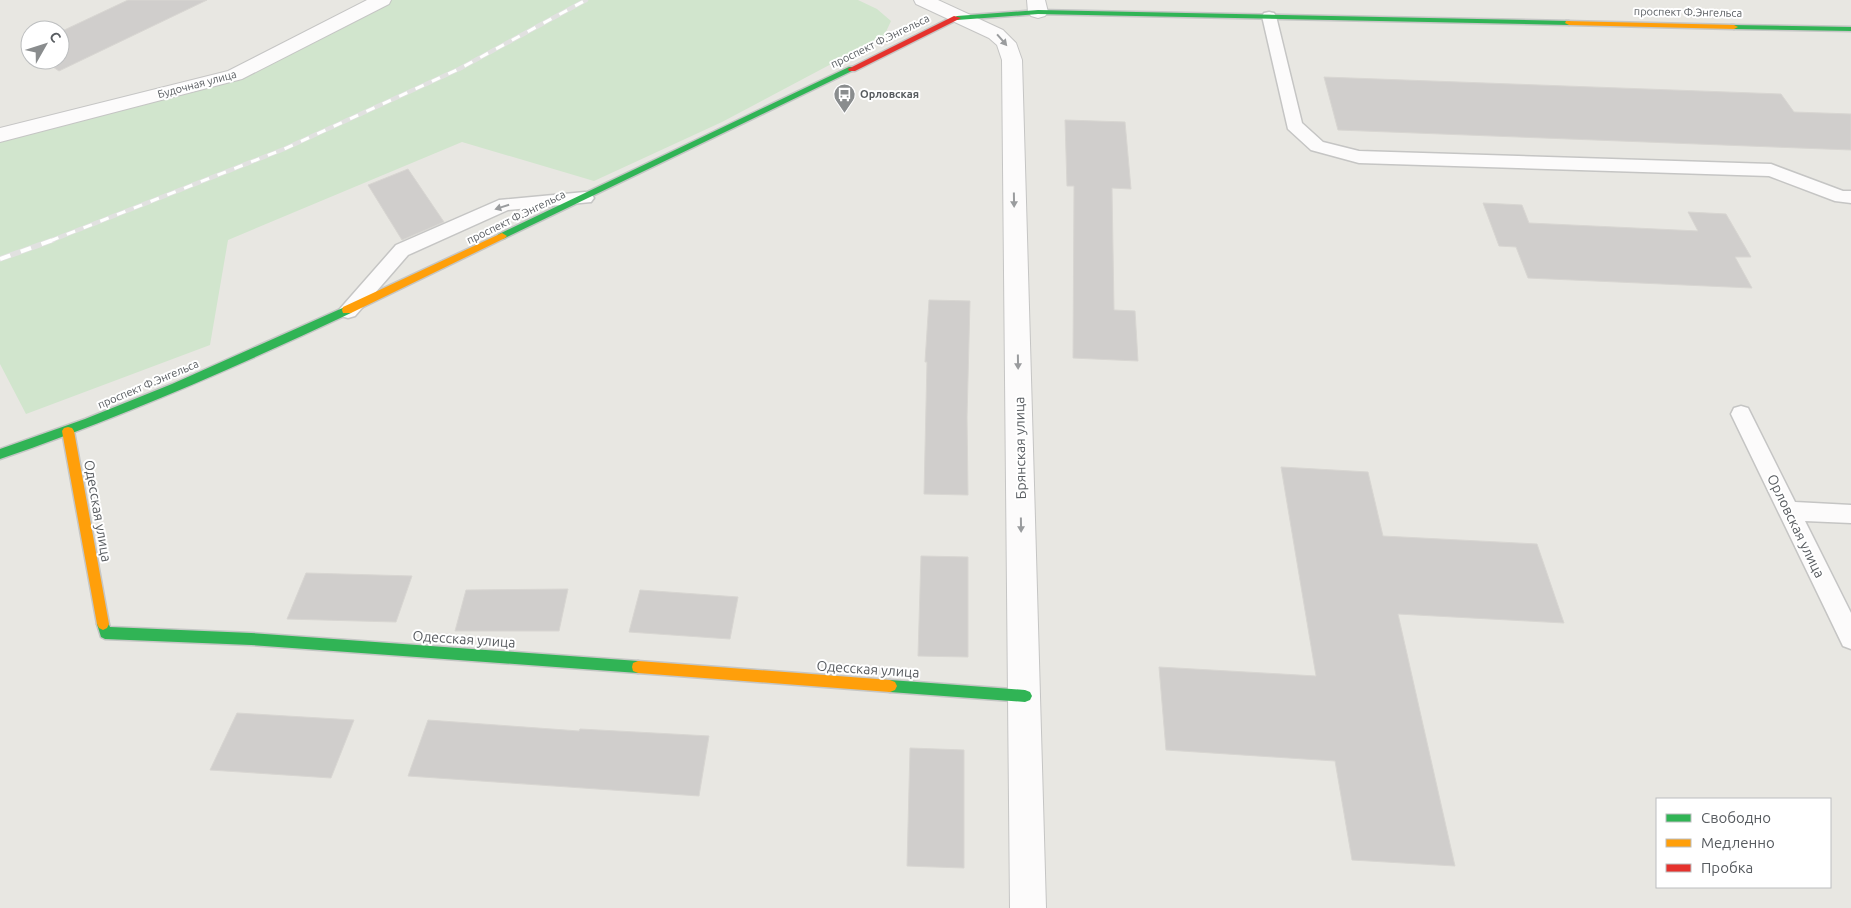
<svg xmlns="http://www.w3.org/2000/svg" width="1851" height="908" font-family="Ubuntu,sans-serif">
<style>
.green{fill:#d1e5cd}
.building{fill:#d0cecc;stroke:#d8d6d2}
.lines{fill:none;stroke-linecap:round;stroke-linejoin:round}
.lane-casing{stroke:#c5c5c4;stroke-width:3}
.street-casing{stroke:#c5c5c4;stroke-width:2}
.fast-casing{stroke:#c5c6c5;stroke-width:3}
.slow-casing{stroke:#c5c6c5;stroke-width:3}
.jam-casing{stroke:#c5c6c5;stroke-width:3}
.lane{fill:#fcfbfb;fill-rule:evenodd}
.street{fill:#fcfbfb;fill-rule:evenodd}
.fast{fill:#30b455;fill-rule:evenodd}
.slow{fill:#ff9f0a;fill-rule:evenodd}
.jam{fill:#e5322d;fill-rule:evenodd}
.rail-far1-casing{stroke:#e1e1e0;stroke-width:4.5}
.rail-casing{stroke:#e1e1e0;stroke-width:5.5}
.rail-far1{stroke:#fff;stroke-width:3;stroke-dasharray:9;stroke-linecap:butt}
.rail{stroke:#fff;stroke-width:4;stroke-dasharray:11;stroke-linecap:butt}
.oneway{fill:#9a9c9e}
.labels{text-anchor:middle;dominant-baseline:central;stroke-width:4;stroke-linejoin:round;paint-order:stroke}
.far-street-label{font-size:11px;fill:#585c60;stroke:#fff}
.far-poi-label{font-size:11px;font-weight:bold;fill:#585c60;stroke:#fff;text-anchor:start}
.street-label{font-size:14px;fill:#585c60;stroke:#fff}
</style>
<rect width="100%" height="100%" fill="#e8e7e2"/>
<path class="green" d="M371 0H858L877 9 891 21 884 36 722 122 594 181 462 142 228 240 210 345 26 414 0 364V132L231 73Z"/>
<path class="building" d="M128 0H207L59 71 43 60H60V32Z
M1324 77 1781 94 1794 112 1851 114V150L1338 130Z
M1065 120 1125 122 1131 189 1112 188 1114 310 1135 311 1138 361 1073 358 1074 186H1067Z
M408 169 444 222 402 240 368 185Z
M1483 203 1522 205 1529 223 1698 231 1688 212 1726 214 1751 257H1735L1752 288 1528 278 1516 247 1499 246Z
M929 300 970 301 967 417 968 495 924 494 927 362H925Z
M1281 467 1368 472 1383 536 1537 544 1564 623 1398 614 1455 866 1352 860 1335 761 1166 750 1159 667 1316 676Z
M921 556 968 557V657L918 656Z
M306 573 412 576 396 622 287 619Z
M568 589 559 631H455L466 590Z
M640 590 738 597 730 639 629 632Z
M237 713 354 720 331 778 210 770Z
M428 720 579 731 580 729 709 736 699 796 408 776Z
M910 748 964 750V868L907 866Z"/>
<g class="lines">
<defs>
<path id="lane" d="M1269 12 1274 13 1276 16 1302 123 1323 142 1359 151 1771 164 1843 191H1851V203L1835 201 1769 176 1359 163 1311 150 1288 129 1262 16 1264 13Z
M585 192 591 194 594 198 591 202 508 210 408 255 355 316 348 318 341 316 338 311 396 245 499 200Z
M1741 406 1748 408 1795 502 1851 505V523L1805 521 1851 613V649L1843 646 1731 414 1734 408Z"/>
<path id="street" d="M367 0H391L389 4 242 79 0 142V128L228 71Z
M914 0H938L1003 30 1016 43 1022 60 1046 908H1010L1002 60 997 45 989 38 916 4Z
M1027 0H1045L1048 12 1045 16 1038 18 1031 16 1028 12Z"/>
<path id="fast" d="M1038 10 1569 21 1573 23 1569 25 1038 14 957 20 953 18 957 16Z
M1731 25 1851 27V31L1734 29 1730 27Z
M849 67H855L856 69 505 238 502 239 497 236 499 234Z
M347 306 352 310 351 313C236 367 120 418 0 459V449L85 419 172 384Z
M103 618 107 620 110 627 251 633 638 661 643 663 644 667 643 671 638 673 251 645 105 639 101 637 97 624 99 620Z
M890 680 1025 690 1030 692 1032 696 1030 700 1025 702 890 692 885 690 883 686 885 682Z"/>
<path id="slow" d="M1566 21 1734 25 1738 27 1734 29 1569 25 1565 23Z
M502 233 507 236 505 238 351 313H343L342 310 343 307Z
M68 427 72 428 74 431 109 624 107 628 103 630 99 628 97 624 62 431 64 428Z
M638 661 890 680 895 682 897 686 895 690 890 692 638 673 633 671 632 667 633 663Z"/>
<path id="jam" d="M954 16 961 18 855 71H849L848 69Z"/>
</defs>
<use href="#lane" class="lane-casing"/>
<use href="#street" class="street-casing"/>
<use href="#fast" class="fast-casing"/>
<use href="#slow" class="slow-casing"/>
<use href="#jam" class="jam-casing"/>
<use href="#lane" class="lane"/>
<use href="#street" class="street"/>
<use href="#fast" class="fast"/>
<use href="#slow" class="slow"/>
<use href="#jam" class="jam"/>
<defs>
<path id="rail-far1" d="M50 241 284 149 459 69 586 0"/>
<path id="rail" d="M0 259 53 240"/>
</defs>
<use href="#rail-far1" class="rail-far1-casing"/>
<use href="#rail" class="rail-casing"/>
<use href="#rail-far1" class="rail-far1"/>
<use href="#rail" class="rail"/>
</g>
<defs><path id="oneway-solid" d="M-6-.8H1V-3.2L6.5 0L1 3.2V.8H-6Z" transform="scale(1.25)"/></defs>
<g class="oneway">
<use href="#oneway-solid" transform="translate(1002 40) rotate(49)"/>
<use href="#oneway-solid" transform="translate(1014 200) rotate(89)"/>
<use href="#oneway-solid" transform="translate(502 207) rotate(162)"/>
<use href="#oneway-solid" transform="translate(1018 362) rotate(89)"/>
<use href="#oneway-solid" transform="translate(1021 525) rotate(89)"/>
</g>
<defs>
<symbol id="bus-pin" viewBox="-11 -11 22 30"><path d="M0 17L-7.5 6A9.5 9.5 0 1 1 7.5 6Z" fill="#8a8d8e" stroke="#fff"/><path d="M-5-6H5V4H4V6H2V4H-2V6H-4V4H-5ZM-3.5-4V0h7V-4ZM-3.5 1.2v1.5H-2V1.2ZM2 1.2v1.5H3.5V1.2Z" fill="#fff"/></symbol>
</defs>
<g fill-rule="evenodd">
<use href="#bus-pin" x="832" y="82" width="25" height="34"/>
</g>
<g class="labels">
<g class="far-street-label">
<text transform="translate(1688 12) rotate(1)">проспект Ф.Энгельса</text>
<text transform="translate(880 41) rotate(-26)">проспект Ф.Энгельса</text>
<text transform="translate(197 84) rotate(-15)">Будочная улица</text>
<text transform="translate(516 217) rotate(-26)">проспект Ф.Энгельса</text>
<text transform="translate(148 384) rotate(-23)">проспект Ф.Энгельса</text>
</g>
<g class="far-poi-label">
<text x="860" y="94">Орловская</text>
</g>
<g class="street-label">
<text transform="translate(1020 448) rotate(-91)">Брянская улица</text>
<text transform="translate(98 511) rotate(80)">Одесская улица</text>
<text transform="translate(1796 526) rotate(64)">Орловская улица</text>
<text transform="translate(464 639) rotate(4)">Одесская улица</text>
<text transform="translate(868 669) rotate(4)">Одесская улица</text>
</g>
</g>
<rect x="1656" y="798" width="175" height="90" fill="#ffffff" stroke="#bcbebf"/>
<rect x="1666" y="814" width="25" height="8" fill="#30b455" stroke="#bcbebf"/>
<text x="1701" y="823" font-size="15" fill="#585c60">Свободно</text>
<rect x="1666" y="839" width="25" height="8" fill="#ff9f0a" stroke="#bcbebf"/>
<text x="1701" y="848" font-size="15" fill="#585c60">Медленно</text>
<rect x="1666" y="864" width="25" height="8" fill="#e5322d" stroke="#bcbebf"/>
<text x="1701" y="873" font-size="15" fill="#585c60">Пробка</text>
<g transform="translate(45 45) rotate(51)"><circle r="24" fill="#ffffff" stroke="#bcbebf"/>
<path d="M0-4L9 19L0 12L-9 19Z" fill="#8a8d8e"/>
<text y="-8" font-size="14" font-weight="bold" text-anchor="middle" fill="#585c60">С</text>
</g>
</svg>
